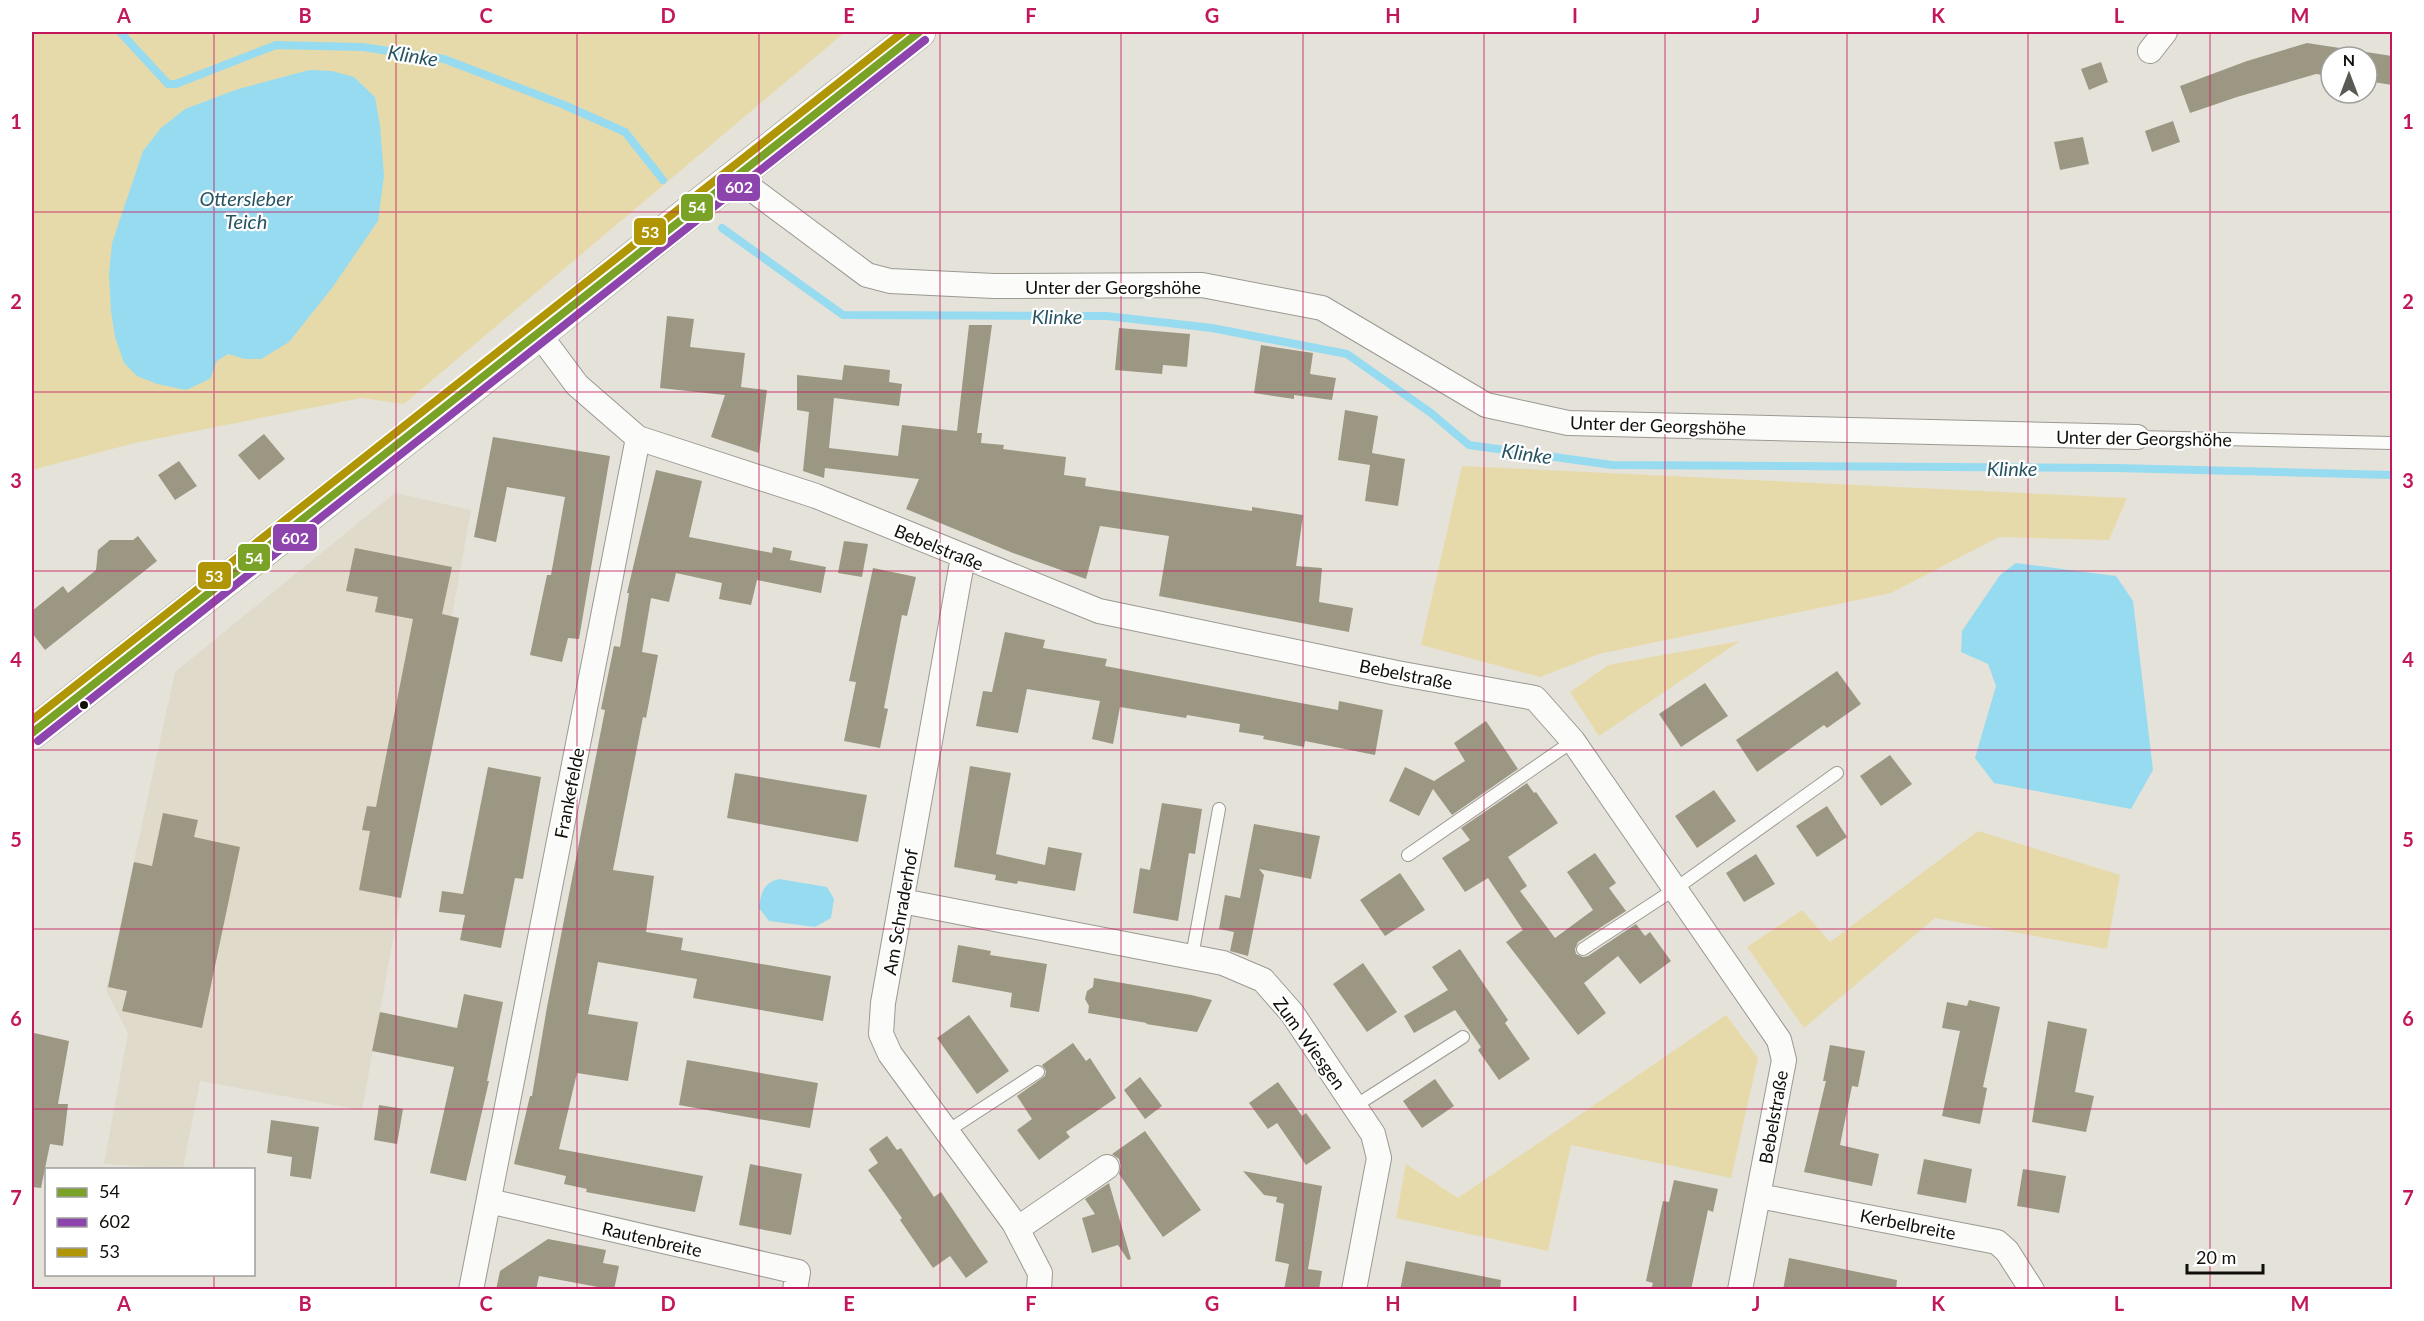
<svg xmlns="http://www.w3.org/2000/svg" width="2424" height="1321" font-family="Lato,sans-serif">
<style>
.built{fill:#dfdaca}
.green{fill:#e7daaa}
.water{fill:#97dbf0}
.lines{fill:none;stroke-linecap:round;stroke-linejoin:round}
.stream{stroke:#97dbf0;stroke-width:8}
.building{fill:#9c9782}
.service-casing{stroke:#9b9992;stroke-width:14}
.minor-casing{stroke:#9b9992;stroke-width:26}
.secondary-casing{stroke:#9b9992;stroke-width:34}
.service{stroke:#fbfbf9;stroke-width:12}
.minor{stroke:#fbfbf9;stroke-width:24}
.secondary{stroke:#fbfbf9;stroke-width:33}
.bus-1-casing{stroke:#fff;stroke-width:12}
.bus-2-casing{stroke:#fff;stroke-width:12}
.bus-3-casing{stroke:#fff;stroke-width:12}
.bus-1{stroke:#79a227;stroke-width:8}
.bus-2{stroke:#8e44ad;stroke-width:8}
.bus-3{stroke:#b09504;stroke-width:8}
.grid{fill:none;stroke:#c2185b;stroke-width:1.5;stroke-opacity:0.55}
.bus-dot{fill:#100f0a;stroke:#fff;stroke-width:2}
.labels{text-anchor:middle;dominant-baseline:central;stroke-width:4.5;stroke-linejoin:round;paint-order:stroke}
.street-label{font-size:18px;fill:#100f0a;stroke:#fff}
.water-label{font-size:20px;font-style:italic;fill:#275361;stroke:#fff}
.line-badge{stroke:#fff;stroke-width:2}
.badge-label{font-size:16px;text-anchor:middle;font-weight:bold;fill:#fff}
.neatline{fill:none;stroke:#c2185b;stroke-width:2}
.grid-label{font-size:20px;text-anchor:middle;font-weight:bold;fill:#c2185b}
</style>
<rect width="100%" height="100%" fill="#e5e2da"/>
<path class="built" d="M395 493 471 510 362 1110 200 1081 183 1169 104 1164 128 1033 106 990 175 672Z"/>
<path class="green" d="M32 32H845L404 404 361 398 135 443 32 470Z
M1462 466 2127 498 2109 540 1999 537 1891 593 1599 654 1540 677 1421 645Z
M1740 641 1599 736 1570 692 1608 665Z
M1978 831 2120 875 2107 949 1935 918 1804 1028 1747 947 1802 910 1830 942Z
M1726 1015 1758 1058 1731 1178 1571 1145 1548 1251 1396 1218 1406 1164 1458 1198Z"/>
<path class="water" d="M309 70 332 71 354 77 375 97 380 125 384 176 378 221 332 288 289 342 261 359H245L228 354 217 361 210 379 186 390 157 384 137 376 124 363 115 337 111 311 109 274 112 243 143 151 161 128 185 109 235 90Z
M2016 563 2116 576 2133 601 2153 770 2131 809 1994 783 1975 758 1996 686 1988 664 1961 652 1962 631 2000 575Z
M779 879 827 887 834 899 831 918 815 927 769 921 759 908C761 893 763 883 779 879Z"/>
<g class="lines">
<path class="stream" d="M120 32 168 84H176L276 45 362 47 444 59 564 105 625 132 663 180
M722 228 843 315 1107 316 1212 328 1347 354 1431 413 1469 445 1612 465 2116 468 2392 475"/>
</g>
<path class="building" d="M2307 43 2392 56V85L2367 81V57H2331V76L2316 74 2237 97 2190 113 2180 86 2247 61Z
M2101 62 2108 82 2089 90 2081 69Z
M2173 121 2180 142 2152 152 2145 131Z
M2083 137 2089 164 2060 170 2054 142Z
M667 316 694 319 690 347 745 353 741 387 767 390 759 453 711 437 725 395 660 388Z
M969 325H992L977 433H982L981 443 1004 445 1003 449 1066 457 1064 475 1086 478 1085 486 1252 511V507L1303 515 1296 566 1322 568 1319 602 1353 608 1349 632 1159 596 1169 536 1100 526 1086 579 1013 553 906 509 919 479 825 468 824 478 803 471 809 412 797 410V375L842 380 844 365 890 370 889 382 902 384 899 406 834 398 829 448 898 456 902 425 957 431Z
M1119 328 1190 334 1187 367 1163 365 1162 374 1115 370Z
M1261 345 1313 353 1310 374 1336 378 1332 400 1294 395V399L1254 393Z
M1345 410 1378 416 1372 453 1405 459 1398 506 1365 501 1370 465 1338 460Z
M264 434 285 459 259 480 238 455Z
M493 437 610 456 579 639 568 638 562 662 530 655 547 575H551L565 497 507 487 496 542 474 537Z
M179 461 197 486 175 500 158 475Z
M656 470 702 481 689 537 772 553 773 547 792 551 790 560 826 567 821 593 757 580 751 605 719 599 722 583 676 573 669 602 651 598 642 652 658 655 646 718 643 717 613 870 654 876 646 932 683 938 681 950 831 976 823 1021 693 998 697 979 598 962 588 1014 638 1022 628 1081 577 1073 559 1149 703 1176 695 1212 586 1192 587 1189 564 1184 566 1176 514 1164 530 1096H532L547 1007 605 710 601 709 614 646 620 647 629 593H627Z
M138 536 157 561 45 650 32 633V611L63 586 68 593 96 570 98 550 110 540H133Z
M844 541 868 544 862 577 838 573Z
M355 548 452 567 442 614 459 618 401 898 359 890 370 831 362 830 367 806 376 807 413 619 375 612 378 597 346 591Z
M873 568 916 577 907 616 902 615 884 708 888 709 880 748 844 741 856 682 849 681Z
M1005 632 1045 640 1043 648 1107 659 1105 666 1338 710 1339 701 1383 710 1375 755 1305 741 1304 747 1263 739 1264 736 1239 732 1240 724 1187 715 1186 718 1120 707 1113 744 1092 739 1100 701 1027 689 1018 733 976 726 983 691 992 692Z
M1837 671 1861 704 1827 728 1824 725 1757 772 1736 740Z
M1705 683 1728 716 1681 747 1659 714Z
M1486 721 1518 769 1452 815 1433 789 1419 816 1389 801 1405 767 1434 781 1465 761 1454 743Z
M1890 755 1912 784 1881 806 1860 776Z
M970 766 1011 773 996 854 1045 865 1048 847 1082 853 1075 891 1018 881 1017 884 995 880 996 875 954 867Z
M488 767 541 777 523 879 515 878 501 948 460 940 465 915 439 912 442 891 463 894Z
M735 773 867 795 858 842 727 818Z
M1527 783 1534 793 1536 792 1558 823 1508 857 1527 886 1520 891 1555 938 1593 910 1567 872 1595 853 1616 883 1609 888 1626 911 1578 942 1575 949 1576 954 1583 957 1588 956 1636 924 1645 936 1650 932 1671 961 1640 984 1618 956 1584 983 1606 1013 1578 1035 1506 942 1523 930 1488 878 1465 892 1442 858 1470 840 1461 828Z
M1714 790 1736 821 1697 848 1675 816Z
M1162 803 1202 809 1195 854 1189 853 1178 921 1133 913 1140 868 1150 870Z
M1827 806 1847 837 1817 857 1796 826Z
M163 813 198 820 194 837 240 847 202 1028 122 1011 127 991 108 987 134 862 152 866Z
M1254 824 1320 836 1311 879 1259 869 1264 875 1248 956 1230 951 1234 932 1219 929 1225 895 1240 898Z
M1756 854 1775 884 1744 902 1726 873Z
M1400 873 1425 910 1385 936 1360 900Z
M958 945 991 951 990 955 1047 964 1039 1012 1010 1007 1012 993 952 982Z
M1460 949 1508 1020 1505 1023 1530 1059 1499 1080 1478 1050 1481 1047 1455 1010 1414 1033 1404 1016 1448 990 1432 967Z
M1363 963 1397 1012 1367 1032 1333 984Z
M1094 978 1191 995 1212 1000 1197 1032 1146 1024 1147 1023 1088 1013 1089 1006 1085 999 1087 991 1093 987Z
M464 994 503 1002 487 1081H489L466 1181 430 1173 454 1067 372 1051 380 1012 457 1028Z
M1969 1000 2000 1007 1983 1087 1987 1088 1980 1124 1942 1116 1960 1031 1942 1028 1947 1002 1967 1006Z
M969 1015 1009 1071 977 1094 937 1038Z
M2048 1021 2087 1029 2075 1092 2094 1096 2086 1132 2032 1122Z
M34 1033 69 1041 58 1104H68L63 1146 50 1144 41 1188 32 1187V1046Z
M1073 1043 1086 1061 1090 1058 1116 1098 1066 1132 1070 1137 1039 1160 1017 1130 1032 1119 1017 1096 1045 1076 1046 1071 1042 1065Z
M1830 1045 1865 1051 1858 1087 1852 1086 1840 1145 1879 1154 1872 1186 1804 1172 1826 1081H1823Z
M687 1060 818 1083 810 1128 679 1105Z
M1140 1077 1162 1106 1145 1119 1124 1090Z
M1435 1079 1454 1106 1422 1128 1403 1101Z
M1278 1082 1302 1116 1306 1113 1331 1148 1306 1165 1277 1123 1268 1129 1249 1103Z
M379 1105 403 1109 397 1144 374 1140Z
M271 1120 319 1127 311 1179 290 1176 292 1157 267 1153Z
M1145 1131 1201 1210 1163 1237 1119 1174 1121 1166 1119 1159 1112 1154Z
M887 1136 897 1150 901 1148 934 1197 941 1192 988 1262 966 1278 950 1256 933 1268 900 1220 902 1218 868 1170 878 1163 869 1149Z
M1924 1159 1972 1169 1966 1203 1917 1194Z
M750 1164 802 1174 791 1235 739 1225Z
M2023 1169 2066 1176 2059 1213 2017 1206Z
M1243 1171 1322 1186 1308 1269 1322 1271 1319 1290H1284L1289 1264 1275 1261 1284 1204 1276 1202 1277 1197 1264 1195Z
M1674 1180 1718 1189 1713 1212 1708 1210 1691 1290H1651L1653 1283 1646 1281 1663 1201 1669 1202Z
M1109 1183 1131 1259 1128 1260 1118 1245 1092 1253 1082 1218 1095 1214 1085 1199Z
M548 1239 606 1250 603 1263 619 1266 614 1290 539 1276 536 1290H496L500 1271Z
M1789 1258 1897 1280 1896 1290H1783Z
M1406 1261 1501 1280 1500 1290H1400Z"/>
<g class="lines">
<defs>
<path id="service" d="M2137 437 2392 443
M1408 855 1573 741
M1583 949 1675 889 1837 773
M1192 956 1219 809
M1355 1106 1463 1037
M946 1132 1038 1072"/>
<path id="minor" d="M2150 51 2165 32
M739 174 753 190 867 275 890 281 994 286 1202 285 1322 308 1486 405 1568 423 2137 437
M539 334 577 385 638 438 816 496 1099 611 1397 673 1535 698 1573 741 1779 1040 1784 1060 1740 1290
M963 557 883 1003 881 1034 890 1054 1014 1223 1040 1273 1039 1290
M902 901 1223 963 1263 980 1292 1013 1373 1134 1379 1158 1354 1290
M1759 1196 1997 1242 2007 1251 2032 1290
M489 1201 798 1272 795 1290
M1017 1229 1107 1167
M471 1290 638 438"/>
<path id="secondary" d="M32 733 539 334 671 227 919 32"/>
</defs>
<use href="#service" class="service-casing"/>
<use href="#minor" class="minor-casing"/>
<use href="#secondary" class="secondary-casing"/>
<use href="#service" class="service"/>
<use href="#minor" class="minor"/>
<use href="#secondary" class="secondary"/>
<defs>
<path id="bus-1" d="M32 733 919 32"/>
<path id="bus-2" d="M38 741 925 40"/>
<path id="bus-3" d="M32 720 903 32"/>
</defs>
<use href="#bus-1" class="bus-1-casing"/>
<use href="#bus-2" class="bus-2-casing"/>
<use href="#bus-3" class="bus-3-casing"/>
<use href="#bus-1" class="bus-1"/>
<use href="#bus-2" class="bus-2"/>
<use href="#bus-3" class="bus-3"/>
</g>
<path class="grid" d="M214 32V1170M396 32V1290M577 32V1290M759 32V1290M940 32V1290M1121 32V1290M1303 32V1290M1484 32V1290M1665 32V1290M1847 32V1290M2028 32V1290M2210 32V1290M32 212H2392M32 392H2392M32 571H2392M32 750H2392M32 929H2392M32 1109H2392M214 1274V1290"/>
<circle class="bus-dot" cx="84" cy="705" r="5"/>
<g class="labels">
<g class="street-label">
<text x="1113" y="287">Unter der Georgshöhe</text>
<text transform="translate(1658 425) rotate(2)">Unter der Georgshöhe</text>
<text transform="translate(2144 438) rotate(1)">Unter der Georgshöhe</text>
<text transform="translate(939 547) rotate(22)">Bebelstraße</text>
<text transform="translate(1406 674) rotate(11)">Bebelstraße</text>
<text transform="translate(569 793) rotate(-79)">Frankefelde</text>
<text transform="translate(900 912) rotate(-80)">Am Schraderhof</text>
<text transform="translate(1310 1043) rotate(54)">Zum Wiesgen</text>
<text transform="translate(1773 1117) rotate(-80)">Bebelstraße</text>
<text transform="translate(1908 1224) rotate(11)">Kerbelbreite</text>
<text transform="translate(652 1239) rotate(13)">Rautenbreite</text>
</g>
<g class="water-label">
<text transform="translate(413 55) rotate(9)">Klinke</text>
<text x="246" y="198">Ottersleber<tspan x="246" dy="23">Teich</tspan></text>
<text x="1057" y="316">Klinke</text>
<text transform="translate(1527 453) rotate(8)">Klinke</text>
<text x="2012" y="468">Klinke</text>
</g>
</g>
<g class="line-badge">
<rect x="716" y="173" width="45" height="29" rx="6" fill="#8e44ad"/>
<rect x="680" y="193" width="34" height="29" rx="6" fill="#79a227"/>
<rect x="633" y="217" width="34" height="29" rx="6" fill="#b09504"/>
<rect x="272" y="523" width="46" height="29" rx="6" fill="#8e44ad"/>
<rect x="237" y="543" width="34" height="29" rx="6" fill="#79a227"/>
<rect x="197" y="561" width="35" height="29" rx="6" fill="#b09504"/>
</g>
<g class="badge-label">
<text x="739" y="193">602</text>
<text x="697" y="213">54</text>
<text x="650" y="238">53</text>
<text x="295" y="544">602</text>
<text x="254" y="564">54</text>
<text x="214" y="582">53</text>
</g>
<rect width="2424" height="1321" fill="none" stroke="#ffffff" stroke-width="66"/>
<rect x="45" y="1168" width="210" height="108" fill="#ffffff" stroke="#9f9f9d" stroke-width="1.5"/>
<rect x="57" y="1188" width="30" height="9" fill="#79a227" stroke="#9f9f9d" stroke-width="1.5"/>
<text x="99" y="1198" font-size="18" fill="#100f0a">54</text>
<rect x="57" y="1218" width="30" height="9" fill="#8e44ad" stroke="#9f9f9d" stroke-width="1.5"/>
<text x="99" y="1228" font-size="18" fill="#100f0a">602</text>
<rect x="57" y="1248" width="30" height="9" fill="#b09504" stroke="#9f9f9d" stroke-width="1.5"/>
<text x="99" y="1258" font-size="18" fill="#100f0a">53</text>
<g transform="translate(2349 75)"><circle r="28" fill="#ffffff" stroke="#9f9f9d" stroke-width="1.5"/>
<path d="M0-4.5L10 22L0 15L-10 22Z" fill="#5b5953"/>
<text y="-9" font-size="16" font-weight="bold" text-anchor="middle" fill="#100f0a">N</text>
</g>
<path d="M2187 1264v9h76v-9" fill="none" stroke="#100f0a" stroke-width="3"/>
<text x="2196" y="1264" font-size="18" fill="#100f0a" stroke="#ffffff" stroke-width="4.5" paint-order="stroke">20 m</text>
<rect x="33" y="33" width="2358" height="1255" class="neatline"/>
<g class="grid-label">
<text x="124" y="23">A</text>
<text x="305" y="23">B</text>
<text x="486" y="23">C</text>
<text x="668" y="23">D</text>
<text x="849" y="23">E</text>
<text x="1031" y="23">F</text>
<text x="1212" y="23">G</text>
<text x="1393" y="23">H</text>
<text x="1575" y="23">I</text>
<text x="1756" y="23">J</text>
<text x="1938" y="23">K</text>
<text x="2119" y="23">L</text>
<text x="2300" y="23">M</text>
<text x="16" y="129">1</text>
<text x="2408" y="129">1</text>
<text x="16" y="309">2</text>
<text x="2408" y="309">2</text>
<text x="16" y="488">3</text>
<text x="2408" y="488">3</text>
<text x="16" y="667">4</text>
<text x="2408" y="667">4</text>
<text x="16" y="847">5</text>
<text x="2408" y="847">5</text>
<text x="16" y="1026">6</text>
<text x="2408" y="1026">6</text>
<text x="16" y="1205">7</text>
<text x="2408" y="1205">7</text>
<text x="124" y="1311">A</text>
<text x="305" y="1311">B</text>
<text x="486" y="1311">C</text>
<text x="668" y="1311">D</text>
<text x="849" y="1311">E</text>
<text x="1031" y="1311">F</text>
<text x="1212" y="1311">G</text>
<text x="1393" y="1311">H</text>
<text x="1575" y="1311">I</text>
<text x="1756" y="1311">J</text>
<text x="1938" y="1311">K</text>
<text x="2119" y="1311">L</text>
<text x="2300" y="1311">M</text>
</g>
</svg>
